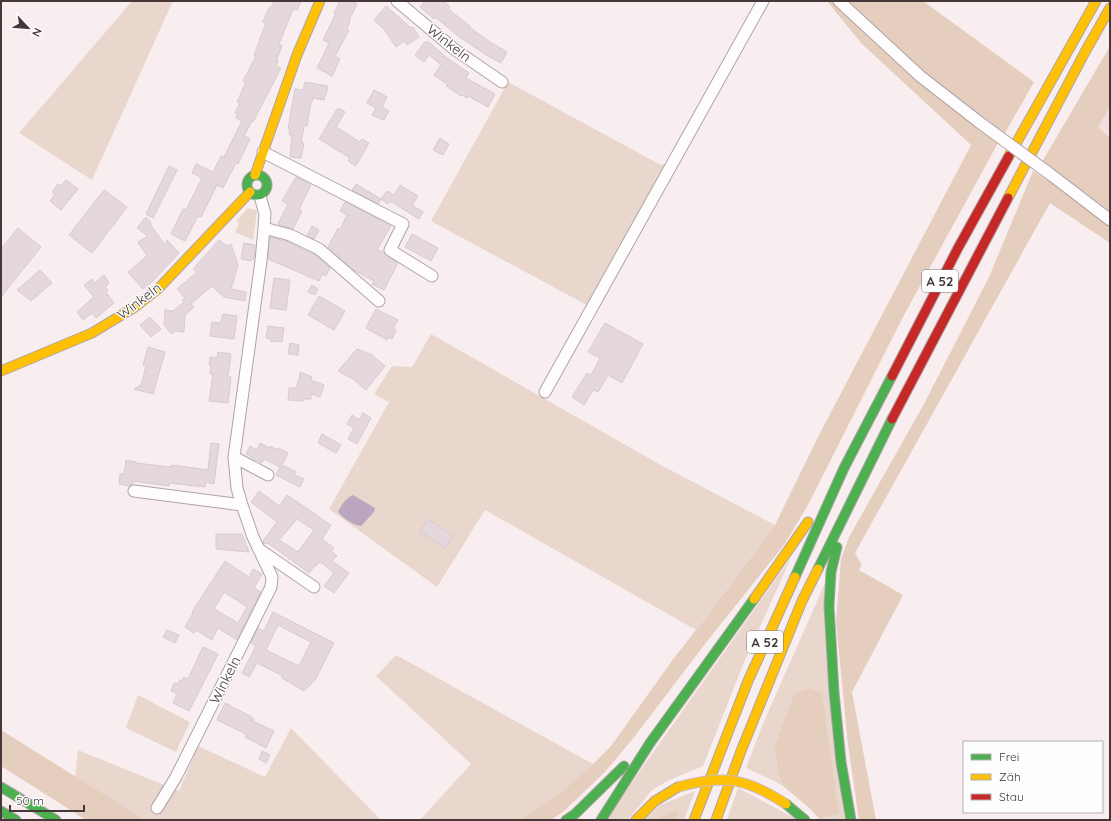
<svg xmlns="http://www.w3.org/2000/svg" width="1111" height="821" font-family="Quicksand,sans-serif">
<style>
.built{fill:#f2dee1}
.green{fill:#e9d7cd}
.forest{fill:#e5cebe}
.water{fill:#baa6be}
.building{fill:#e4d7dd;stroke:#d6cbd0;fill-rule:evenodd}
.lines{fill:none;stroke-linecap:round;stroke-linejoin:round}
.street-casing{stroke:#afa4a6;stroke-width:13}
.fast-casing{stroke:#afa4a6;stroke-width:11}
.slow-casing{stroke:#afa4a6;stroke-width:11}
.jam-casing{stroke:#afa4a6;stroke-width:11}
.street{stroke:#fefcfd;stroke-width:11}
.fast{stroke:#4caf50;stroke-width:9}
.slow{stroke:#ffc107;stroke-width:9}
.jam{stroke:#c62828;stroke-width:9}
.street-bridge-casing{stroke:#afa4a6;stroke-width:13;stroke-linecap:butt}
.slow-bridge-casing{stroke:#cabcbb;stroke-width:11;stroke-linecap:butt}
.street-bridge{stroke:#fefcfd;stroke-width:11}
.slow-bridge{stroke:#ffc107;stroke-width:9}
.labels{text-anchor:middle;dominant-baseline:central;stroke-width:3;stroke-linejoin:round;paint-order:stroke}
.shield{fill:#fdfdfd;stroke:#7d7274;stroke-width:1}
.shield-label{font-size:13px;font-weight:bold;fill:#463739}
.street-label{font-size:14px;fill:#463739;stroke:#fdfdfd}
</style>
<rect width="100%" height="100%" fill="#f8eef0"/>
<path class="built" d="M1110 107V138L1098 127Z"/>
<path class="green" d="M132 1H173L92 180 19 133Z
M508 82 661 165 669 163 592 308 431 221Z
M248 208 256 210 257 212 253 240 235 232 239 223 236 221Z
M431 334 659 464 775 525 696 630 485 510 437 587 329 509 389 402 374 394 392 366 412 367Z
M791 558 745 660 703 766 667 781 651 791 628 820H605Z
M826 581 847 820H821L820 819 839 814 774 749 778 771 783 786 772 780 746 768 765 719Z
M396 655 593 764 566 788 520 820H420L471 764 376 676Z
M138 695 190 722 176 752 126 728Z
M291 728 381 820H145L75 777 78 750 179 791 198 746 265 777Z
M738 788 798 820H727Z
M695 791 684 820H644L660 805Z"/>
<path class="forest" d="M827 1H923L1034 82 1005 133 985 120 979 127 998 143 903 317 808 505 784 545 708 640 635 736 605 772 563 812 551 820H520L566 788 593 764 611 746 674 658 703 621 775 525 818 437 971 145 861 43Z
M1110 46V107L1098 127 1110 138V215L1042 162Z
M1033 171 1055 185 1110 227V243L1050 203 855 553 862 565 859 570 903 595 852 692 876 820H859L848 745 836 622 841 559 849 537 925 402 989 277Z
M810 688 822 693 839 814 820 819 807 806 783 786 778 771 774 749 794 694Z
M1 730 145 820H86L1 766Z
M672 811 679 812 676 820H656Z"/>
<path class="water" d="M353 495 375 508 374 512 361 526C353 525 344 519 338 512 341 505 346 498 353 495Z"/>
<path class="building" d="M274 1H301L297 10 293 9 279 44 282 46 276 61H278L276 66 281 68 253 122 252 121 244 136 250 139 238 164 236 163 223 188 217 185 201 217 198 216 185 241 171 234 183 209 186 210 202 178 192 173 196 164 213 172 221 156 224 157 242 121 236 118 238 114 235 113 240 103 237 102 246 82 243 81 256 56 254 55 266 23 263 22 269 8H271Z
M340 1H352L357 4 349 20 350 21 347 29 349 30 335 56 340 59 332 76 317 68 329 43 323 40 336 13H334Z
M425 1H444L450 7 448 9 470 26 469 27 490 42 507 52 501 63 488 56 461 38 435 17 434 19 420 7Z
M386 6 411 28 413 27 419 37 407 45 404 41 396 47 384 29 374 20Z
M425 42H429L447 58 469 73 466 78 495 94 488 107 468 96 467 98 462 95 461 96 446 86 448 85 434 75 441 65 429 55 424 62 415 55Z
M305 82 328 86 326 95H325L324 100 313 98 312 102H311L307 126H304L301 143H304L301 158 290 157 292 135H289L290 130 288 129 295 89 303 90Z
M374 90 387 97 382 107 389 111 384 120 372 115 376 108 367 103Z
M337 109H341L345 112 336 127 360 142 362 139 369 143 356 166 348 161 350 158 319 139Z
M440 138 449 144 443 155 433 150Z
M169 166 177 170 153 218 146 214Z
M296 177 311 185 299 209 302 211 293 229 278 224 288 204 282 201Z
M66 180 78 189 61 210 50 201 55 194 52 192 58 184 61 186Z
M356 184 381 199 378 204 352 190Z
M400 185 418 196 412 205 423 212 419 219 390 201 388 204 381 199 387 191 394 195Z
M104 190 127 207 92 253 69 235Z
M345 202 391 226 377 250 383 252 386 256 398 263 384 290 372 284 374 281 354 270 328 247 338 228 340 230 347 215 340 211Z
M146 217 151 222 150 224 165 245 167 240 179 253 152 282 143 289 128 272 147 256 138 242 148 236 137 228Z
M312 226 319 230 314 239 307 236Z
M18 228 41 247 1 297V249Z
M412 234 438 248 431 261 405 247Z
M270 237 288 242 315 255 330 268 326 276 322 274 319 281 268 259Z
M219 240 227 246 231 244 238 265 231 289 246 292 245 301 224 297 212 286 191 304 194 307 185 315 184 332 175 331 172 334 164 325 165 310 173 311 184 302 182 300 185 298 177 289 197 272 193 269Z
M244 243 255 245 254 259 251 260V261L241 259Z
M40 270 52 283 31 301 17 290Z
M104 275 109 283 105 287 108 290 106 292 114 303 96 318 92 313 83 320 77 312 94 297 84 285 92 279 95 283Z
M274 278 290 280 286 310 270 308Z
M312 285 318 289 315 295 308 292Z
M319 296 345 311 334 330 308 315Z
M376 309 398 320 393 328 396 330 392 339 388 337 387 340 366 328Z
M223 314 237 316 234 339 210 336 212 322 221 323Z
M150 317 161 329 151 337 140 325Z
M605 323 643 344 622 383 608 375 598 392 593 390 584 405 572 397 587 373 591 375 600 358 588 352Z
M268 326 284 328 282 342 270 341 271 339 266 338Z
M290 343 299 345 298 355 288 354Z
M148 347 165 352 153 394 134 389 141 385 146 366 143 365Z
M357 349 372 355 385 366 366 390 353 379 338 371Z
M218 352 231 354 228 377H231L228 403 209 401 213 375 210 374 211 365H209L210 357 217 358Z
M300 372 312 377 311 380 324 385 320 397 311 394V399H303V401L288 400 289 388H297L298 380H299Z
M363 413 371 418 357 444 348 439 354 428 347 424 352 415 359 420Z
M322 434 341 445 336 453 318 443Z
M211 443 219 444 214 484 206 482 205 487 169 483V486L133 481V484L129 486 119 484 120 474H124L126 460 136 462V463L153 465 171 467 172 465 208 470Z
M260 443 270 448 271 446 277 450 278 448 288 453 282 465 296 472 294 475 304 479 300 487 276 475 280 467 264 459 262 463 246 454 250 446 257 450Z
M259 491 279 506 287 495 331 525 322 539 334 548 331 551 337 556 332 561 349 573 334 593 324 586 334 573 322 563 319 562 316 566 315 565 309 573 268 543 264 544 263 541 277 522 251 502ZM297 519 314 530 298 552 279 540Z
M428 519 453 536 445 548 420 531Z
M216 534H242L249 552 216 549Z
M225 561 249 577 253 569 262 574 254 588 261 592 237 640 218 628 212 640 196 630 194 633 185 627 193 613 192 612ZM224 592 247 607 238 623 214 609Z
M273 612 334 643 315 680 304 691 282 678 283 676 257 663 249 677 242 673 256 646 251 643 258 628 264 631ZM278 625 311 642 299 666 266 650Z
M167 630 179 635 175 643 163 637Z
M203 647 218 654 189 711 173 703 177 694 171 691 174 683 178 684 180 680 182 681 184 677 188 679Z
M225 703 250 716 254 719 253 721 274 731 266 748 245 737 246 734 217 720Z
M262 751 270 755 266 763 259 759Z"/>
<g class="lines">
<defs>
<path id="street" d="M397 1 454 49 502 82
M839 1 920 76 979 122
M263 152 403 224 390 250 432 276
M1050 174 1110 220
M264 228 290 235 319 249 379 301
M545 392 763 1
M234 457 268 475
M134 491 242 505
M260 550 314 587
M157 808 176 777 271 587 272 577 253 537 242 505 237 488 234 457 261 261 264 228 265 214 260 196"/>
<path id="fast" d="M247 185a10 10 0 1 1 20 0a10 10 0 1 1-20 0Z
M837 547 831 572 829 606 834 692 841 762 851 820
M818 569 892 419
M795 577 844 468 892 376
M1 787 56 820
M786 804 805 820
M1 811 16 820
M566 820 575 814 624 766
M601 820 650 743 754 599"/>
<path id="slow" d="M1009 156 1096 1
M255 175 297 55 320 1
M1008 198 1085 52 1110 8
M1 371 92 333 135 307 158 289 250 192
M754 599 808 522
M636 820 655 801 678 787
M694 820 748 681 795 577
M716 820 741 751 802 601 818 569"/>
<path id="jam" d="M892 376 958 248 1009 156
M892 419 1008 198"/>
</defs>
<use href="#street" class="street-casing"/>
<use href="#fast" class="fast-casing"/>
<use href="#slow" class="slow-casing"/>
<use href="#jam" class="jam-casing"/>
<use href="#street" class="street"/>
<use href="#fast" class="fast"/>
<use href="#slow" class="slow"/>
<use href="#jam" class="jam"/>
<defs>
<path id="street-bridge" d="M979 122 1050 174"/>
<path id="slow-bridge" d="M678 787C724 774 746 778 786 804"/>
</defs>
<use href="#street-bridge" class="street-bridge-casing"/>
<use href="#slow-bridge" class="slow-bridge-casing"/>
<use href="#street-bridge" class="street-bridge"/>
<use href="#slow-bridge" class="slow-bridge"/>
</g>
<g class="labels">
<g class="shield">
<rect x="922" y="270" width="36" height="22" rx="3"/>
<rect x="747" y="631" width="36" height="22" rx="3"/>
</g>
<g class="shield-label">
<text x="940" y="281">A 52</text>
<text x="765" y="642">A 52</text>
</g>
<g class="street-label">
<text transform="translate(449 43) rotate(38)">Winkeln</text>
<text transform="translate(139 301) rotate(-37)">Winkeln</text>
<text transform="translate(225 680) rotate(-63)">Winkeln</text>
</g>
</g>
<rect width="1111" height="821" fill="none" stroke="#463739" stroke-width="4"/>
<rect x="963" y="741" width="140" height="72" fill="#fdfdfd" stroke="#b4aeaf"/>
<rect x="971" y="754" width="20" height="6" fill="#4caf50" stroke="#b4aeaf"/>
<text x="999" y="761" font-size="12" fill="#463739">Frei</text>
<rect x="971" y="774" width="20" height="6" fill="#ffc107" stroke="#b4aeaf"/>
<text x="999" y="781" font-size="12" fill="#463739">Zäh</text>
<rect x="971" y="794" width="20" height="6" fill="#c62828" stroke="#b4aeaf"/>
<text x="999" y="801" font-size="12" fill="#463739">Stau</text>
<g transform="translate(28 28) rotate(116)" stroke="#fdfdfd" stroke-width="3" paint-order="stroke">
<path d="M0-3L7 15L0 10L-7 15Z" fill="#463739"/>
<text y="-6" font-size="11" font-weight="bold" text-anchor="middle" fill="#463739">N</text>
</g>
<path d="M10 805v6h74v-6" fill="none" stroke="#463739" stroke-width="2"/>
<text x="16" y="805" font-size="12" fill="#463739" stroke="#fdfdfd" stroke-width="3" paint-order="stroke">50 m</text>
</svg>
